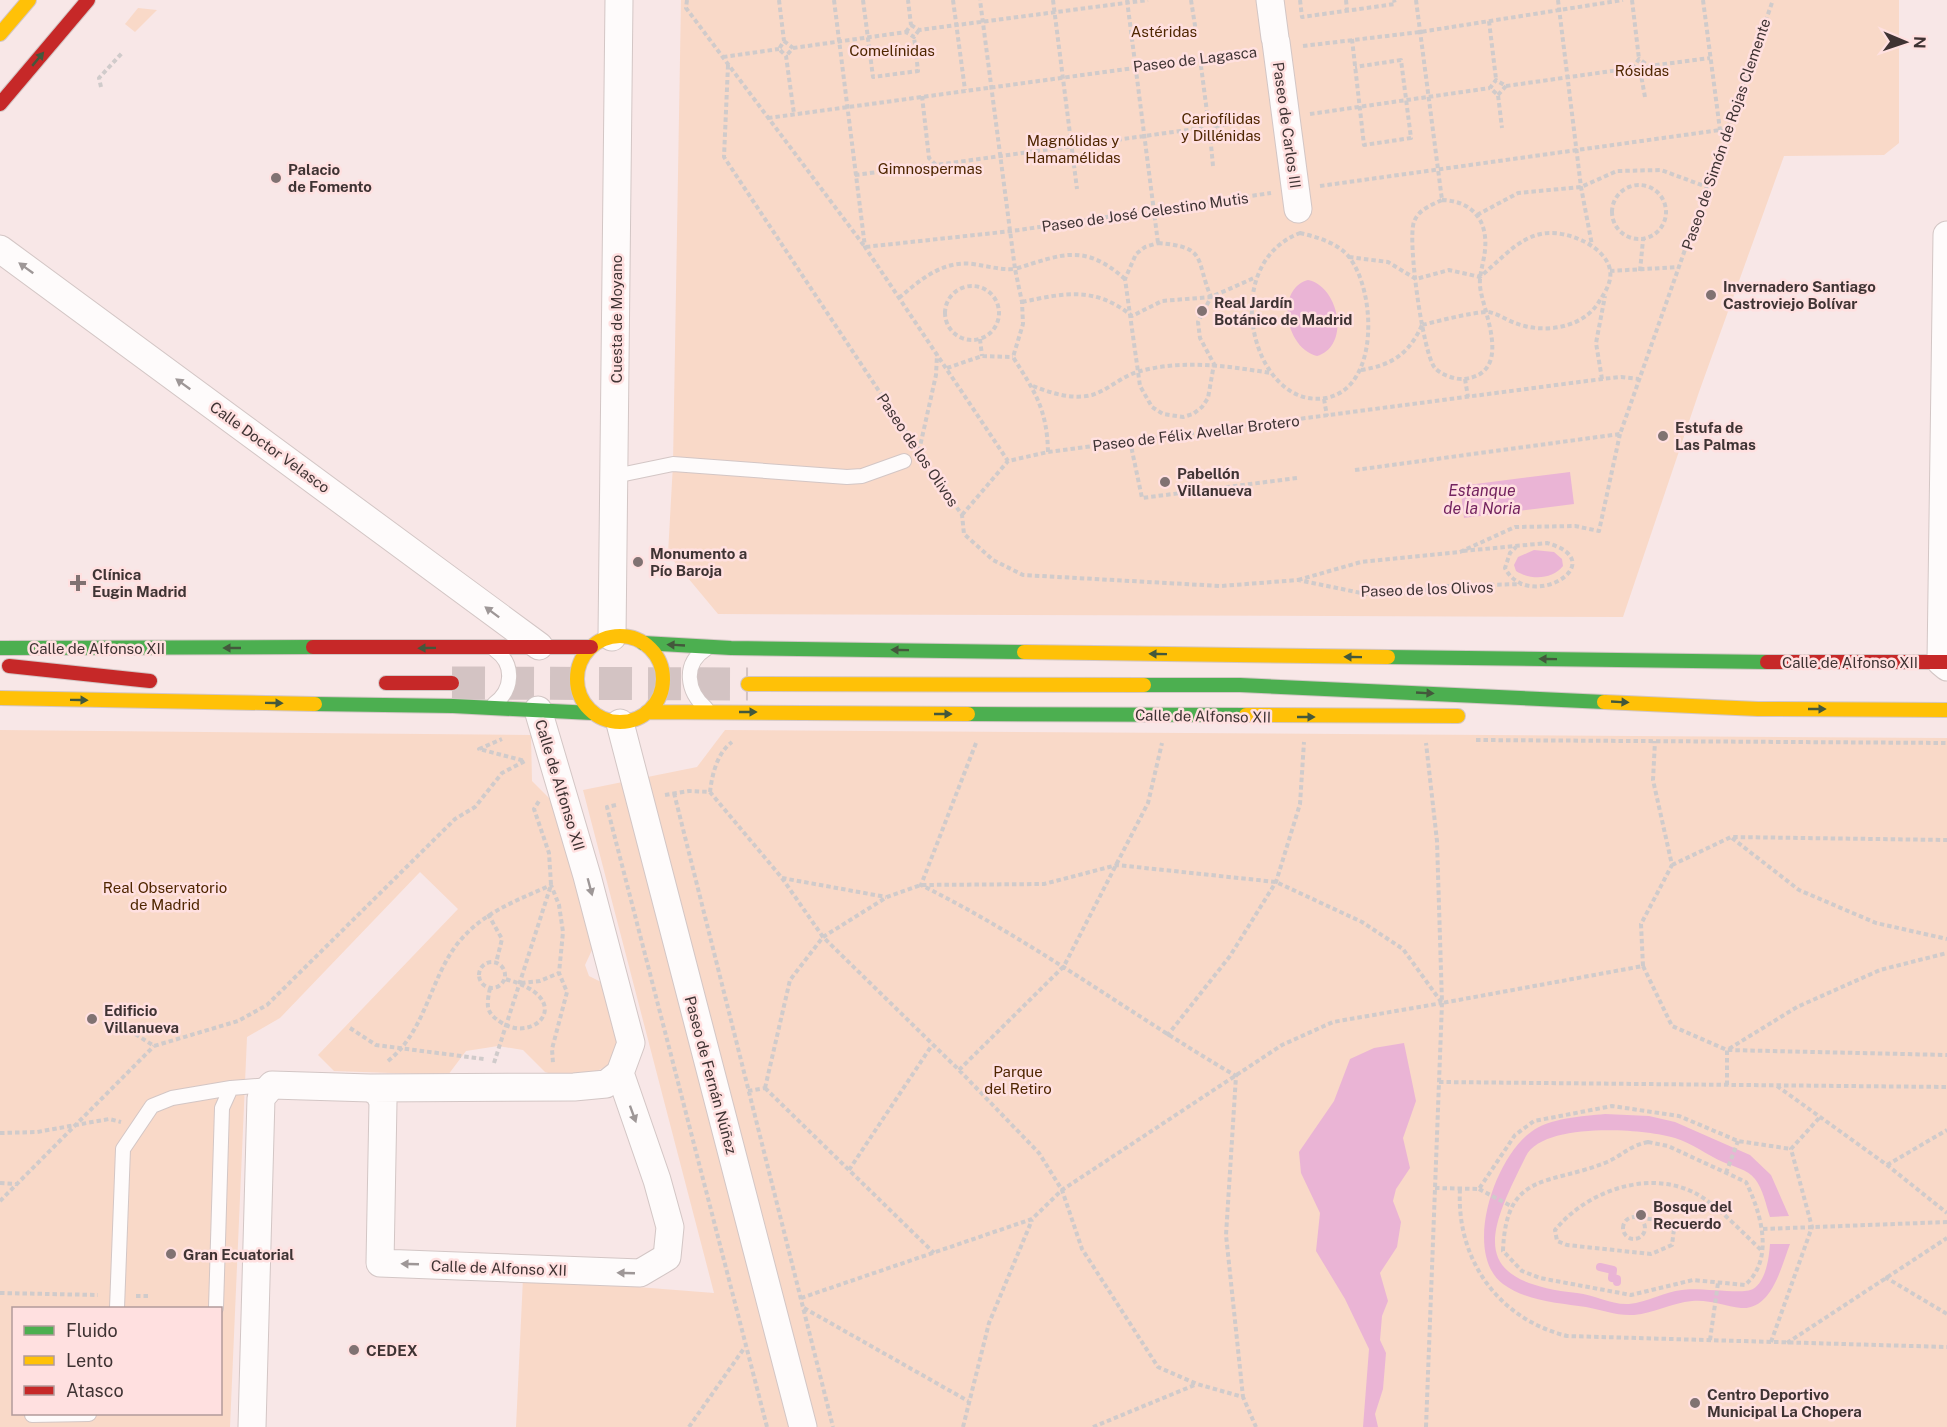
<svg xmlns="http://www.w3.org/2000/svg" width="1947" height="1427" font-family="'Public Sans',sans-serif">
<style>
.green{fill:#f9d9c8;fill-rule:evenodd}
.water{fill:#eab4d5}
.lines{fill:none;stroke-linecap:round;stroke-linejoin:round}
.stream{stroke:#eab4d5;stroke-width:8}
.secondary-tunnel{stroke:#d3c3c3;stroke-width:33;stroke-dasharray:33 16;stroke-linecap:butt}
.lane-casing{stroke:#d3c6c5;stroke-width:16}
.street-casing{stroke:#d3c6c5;stroke-width:29}
.fast-casing{stroke:#d3c6c5;stroke-width:16}
.slow-casing{stroke:#d3c6c5;stroke-width:16}
.jam-casing{stroke:#d3c6c5;stroke-width:16}
.path{stroke:#d0cbcb;stroke-width:4;stroke-dasharray:4.5 3;stroke-linecap:butt}
.lane{stroke:#fefbfb;stroke-width:14}
.street{stroke:#fefbfb;stroke-width:27}
.fast{stroke:#4caf50;stroke-width:14}
.slow{stroke:#ffc107;stroke-width:14}
.jam{stroke:#c62828;stroke-width:14}
.oneway{fill:#43583c}
.oneway2{fill:#9e9797}
.poi-dot{fill:#807272;stroke:#ffe0e0;stroke-width:2}
.labels{text-anchor:middle;dominant-baseline:central;stroke-width:5;stroke-linejoin:round;paint-order:stroke}
.park-label{font-size:15px;fill:#4f2600;stroke:#ffe0e0}
.street-label{font-size:15px;fill:#3f3333;stroke:#ffe0e0}
.poi-label{font-size:15px;font-weight:bold;fill:#3f3333;stroke:#ffe0e0;text-anchor:start}
.water-label{font-size:16px;font-style:italic;fill:#73235f;stroke:#ffe0e0}
</style>
<rect width="100%" height="100%" fill="#f8e7e7"/>
<path class="green" d="M681 0H1899V143L1884 155 1784 156 1699 392 1623 617 718 614 668 554 673 464Z
M138 8 157 10 135 32 125 24Z
M0 730 531 735 532 781 558 807 592 950 585 965 589 976 601 982 611 999 621 1039 616 1057 607 1066 597 1071 555 1075 545 1072 523 1050 498 1046 466 1051 448 1075 334 1071 318 1055 458 909 420 872 280 1018 247 1037 230 1427H0ZM14 1308H220V1414H14Z
M725 730 1947 738V1427H516L523 1278 714 1293 583 790 697 767Z"/>
<path class="water" d="M1308 280C1339 286 1351 346 1317 356 1285 348 1275 289 1308 280Z
M1570 472 1574 504 1464 518 1460 486Z
M1534 550 1554 552 1562 559 1563 566C1552 580 1530 580 1516 571L1514 565 1518 557Z
M1404 1043 1416 1101 1403 1138 1410 1168 1396 1189 1393 1201 1401 1222 1397 1247 1380 1273 1388 1301 1382 1316 1380 1340 1386 1353 1383 1389 1375 1414 1378 1427H1363L1369 1349 1345 1299 1316 1251 1320 1213 1301 1173 1299 1152 1334 1101 1350 1059 1374 1048Z
M1605 1114 1649 1116 1675 1122 1750 1155 1771 1175 1789 1216 1770 1217C1766 1205 1763 1189 1755 1179 1747 1169 1734 1167 1723 1162 1707 1155 1692 1143 1675 1138 1642 1128 1543 1122 1526 1156 1487 1234 1467 1281 1577 1293 1595 1295 1611 1305 1629 1304 1648 1302 1664 1292 1682 1290 1699 1287 1743 1295 1753 1289 1766 1281 1769 1258 1770 1244H1790C1781 1267 1772 1310 1741 1308 1725 1306 1708 1299 1692 1301 1672 1303 1654 1313 1634 1315 1616 1316 1603 1310 1586 1307 1559 1303 1526 1301 1503 1284 1462 1253 1495 1157 1531 1132 1549 1118 1583 1116 1605 1114Z"/>
<g class="lines">
<path class="stream" d="M1600 1267 1613 1270 1612 1278 1617 1279V1282"/>
<path class="secondary-tunnel" d="M452 683 748 684"/>
<defs>
<path id="lane" d="M615 476 673 464 847 477 862 476 904 461
M706 649C682 664 687 692 706 708
M494 704C513 690 515 664 495 650
M117 1308 123 1149 152 1106 172 1098 231 1088
M216 1308 222 1108 231 1088 270 1085
M32 1415 89 1414"/>
<path id="street" d="M1270 0 1275 38
M1276 42 1298 209
M1947 235 1941 662 1947 667
M0 249 539 646
M612 637 619 0
M620 723 803 1427
M370 1088 574 1087 606 1084 620 1073
M252 1427 261 1098 272 1085 370 1088 379 1093 383 1102 380 1263 640 1273 667 1257 670 1227 657 1180 620 1073 631 1043 587 876 538 710"/>
<path id="fast" d="M643 643 731 648 1024 652
M0 648 313 647
M1388 657 1767 662
M1144 685H1240L1604 702
M315 704 453 706 592 713
M968 714 1246 715"/>
<path id="slow" d="M0 34 29 0
M577 679a43 43 0 1 1 86 0a43 43 0 1 1-86 0Z
M1024 652 1388 657
M748 684 1144 685
M0 698 315 704
M1604 702 1758 709 1947 710
M647 712 968 714
M1246 715 1458 716"/>
<path id="jam" d="M0 104 88 0
M313 647H591
M1767 662H1947
M9 666 150 681
M386 683H452"/>
</defs>
<use href="#lane" class="lane-casing"/>
<use href="#street" class="street-casing"/>
<use href="#fast" class="fast-casing"/>
<use href="#slow" class="slow-casing"/>
<use href="#jam" class="jam-casing"/>
<path class="path" d="M687 0 686 8 865 247 1012 231 1271 193
M779 0 784 41 779 49 786 56 794 114
M834 0 865 247 1008 461 1048 452 1602 379 1621 377 1639 379
M863 0 873 77 918 71 914 37
M953 0 965 90
M1053 0 1077 189
M1127 0 1158 243
M1191 0 1196 32
M1300 0 1302 17 1395 4 1394 0
M1346 0 1347 10
M1416 0 1442 200
M1558 0 1581 187 1592 245
M1632 0 1639 59
M1703 0 1720 130
M1489 21 1496 79
M911 25 919 30 1148 0
M906 32 911 25 908 0
M1352 39 1364 145 1411 138 1401 60 1355 67
M784 41 793 48 786 56
M1303 46 1420 32 1623 0
M793 48 906 32 914 37 919 30
M723 57 779 49
M1200 58 1208 120
M728 65 724 157 914 444
M1506 86 1633 68 1639 59 1649 66 1710 58
M101 87 99 78 123 52
M1498 95 1506 86 1496 80 1490 88 1498 95 1502 128
M922 96 929 158 936 165
M1645 97 1641 75 1649 66
M1310 114 1490 88
M768 118 1251 52
M1213 166 1210 134 1216 126
M855 175 923 166 930 172 936 165 1202 128 1208 120 1216 126 1261 120
M1612 212a27 27 0 1 1 54 0a27 27 0 1 1-54 0Z
M1320 186 1720 130 1727 132
M1442 200C1472 201 1488 220 1485 250 1484 262 1479 274 1480 286 1482 310 1515 373 1464 379 1455 380 1440 374 1435 368 1423 355 1407 239 1414 222 1418 210 1431 205 1442 200Z
M1477 215 1518 193 1581 187 1617 171 1661 170 1707 187
M1300 233C1317 237 1338 243 1349 257 1376 291 1380 388 1326 398 1253 411 1216 265 1300 233Z
M1158 243C1208 247 1195 259 1211 297L1198 322 1200 338 1214 364 1208 398 1202 407 1193 414 1183 417 1163 414 1152 407 1140 386 1125 279 1136 254 1145 247Z
M1349 257 1388 262 1416 279 1449 270 1480 277C1513 249 1533 218 1583 241 1594 246 1608 257 1610 270 1612 281 1606 291 1600 300 1584 329 1543 334 1515 323 1506 320 1494 311 1485 312 1464 314 1443 320 1422 325
M1610 271 1679 267
M1640 271 1643 240
M945 313a27 27 0 1 1 54 0a27 27 0 1 1-54 0Z
M899 298C920 280 943 260 973 264 988 266 999 270 1015 269L980 0
M1022 302C1065 293 1095 286 1132 316L1162 301 1211 297 1254 278
M980 339 982 356
M947 368 982 356 1013 357
M1361 370C1392 365 1409 354 1422 325
M1465 379 1468 397
M1602 379 1596 343 1605 296
M1033 386C1051 393 1072 400 1092 395 1108 390 1121 377 1137 372 1181 359 1227 366 1271 373
M1324 399 1327 416
M1130 441 1142 498 1297 478
M919 451 936 375 937 355
M1048 452C1047 409 1035 392 1013 357L1023 324 1022 302 1015 269C1063 254 1084 243 1125 279
M923 458 962 515 964 534 993 560 1023 575 1221 586 1298 580 1366 594 1416 592 1445 586 1522 584
M1355 470 1620 434 1773 0
M962 515 1008 461
M1463 551 1547 543C1615 562 1528 614 1505 568L1510 553 1516 547
M1298 580 1361 562 1460 552 1515 527 1575 526 1599 531 1620 434
M1476 740 1947 743
M976 743 921 885C1032 940 1130 1014 1236 1076L1226 1235 1243 1397
M710 792C712 775 717 753 732 742
M674 793 833 1427
M665 795 689 791 710 792 782 878 823 937 959 1070 1039 1153 1062 1190 1082 1249 1158 1367 1197 1384 1243 1397 1256 1427
M616 805 607 807 767 1427
M1732 838 1799 890 1876 923 1947 939
M1672 865 1731 837 1947 840
M782 878 886 897
M488 914 502 939 496 963
M479 975a13 13 0 1 1 26 0a13 13 0 1 1-26 0Z
M1643 966 1672 1026 1727 1050 1947 1055
M521 983 540 981 559 973
M490 988C486 1007 486 1013 502 1023 536 1044 577 998 505 979
M350 1028 376 1045 484 1059
M129 1030 154 1046 238 1021 267 1005 455 819 475 807 502 773 525 761 479 749 502 739
M1167 1036 1230 956 1276 882 1300 804 1304 742
M388 1061C426 1031 430 978 458 943 483 912 516 901 551 885L559 905 563 932 559 973 567 992 552 1049 553 1063
M494 1063 551 885 549 853 534 809 539 801
M959 1070 1064 966 1148 803 1162 743
M1439 1082 1947 1087
M1727 1085V1050L1797 1007 1880 970 1947 953
M1777 1086 1887 1165 1947 1213
M765 1088 790 980 823 937 887 897 921 885 1044 884 1117 865 1276 882 1362 922 1403 949 1442 1003 1643 966 1641 924 1672 865 1653 780 1655 741
M765 1088 934 1253
M748 1091 765 1088
M0 1133 37 1132 109 1119 121 1122
M1648 1142 1668 1146 1746 1182C1761 1213 1775 1259 1745 1285L1693 1280 1631 1295 1540 1278 1522 1271 1503 1251C1506 1170 1549 1186 1607 1162 1623 1155 1629 1146 1648 1142Z
M1887 1165 1947 1130
M849 1170 932 1045
M1726 1173 1738 1141
M0 1183 17 1184
M1435 1188 1479 1189 1515 1135 1534 1121 1612 1106 1679 1116 1738 1141 1791 1149
M1460 1189C1456 1259 1498 1319 1567 1336L1947 1347
M1479 1189 1511 1206
M0 1201 154 1046
M1623 1228a11 11 0 1 1 22 0a11 11 0 1 1-22 0Z
M1640 1218 1659 1220 1674 1229 1672 1245 1651 1254 1567 1245 1557 1241 1555 1230C1587 1191 1648 1169 1695 1193 1715 1203 1744 1234 1761 1250
M1763 1229 1947 1222
M1885 1277 1947 1314
M0 1293 98 1295
M136 1296H150
M801 1298 1032 1219 1062 1190 1282 1045 1333 1022 1442 1003
M804 1308 968 1401
M1710 1340 1718 1283
M1771 1342 1812 1227 1791 1149 1820 1117
M1787 1343 1947 1238
M689 1427 745 1347
M963 1427 989 1323 1032 1220
M1093 1427 1197 1384
M1426 1427 1442 1003 1437 841 1426 743"/>
<use href="#lane" class="lane"/>
<use href="#street" class="street"/>
<use href="#fast" class="fast"/>
<use href="#slow" class="slow"/>
<use href="#jam" class="jam"/>
</g>
<defs><path id="oneway-solid" d="M-6-.8H1V-3.2L6.5 0L1 3.2V.8H-6Z" transform="scale(1.5)"/></defs>
<g class="oneway">
<use href="#oneway-solid" transform="translate(38 59) rotate(-50)"/>
<use href="#oneway-solid" transform="translate(676 645) rotate(-177)"/>
<use href="#oneway-solid" transform="translate(232 648) rotate(-180)"/>
<use href="#oneway-solid" transform="translate(427 648) rotate(179)"/>
<use href="#oneway-solid" transform="translate(900 650) rotate(-179)"/>
<use href="#oneway-solid" transform="translate(1158 654) rotate(-179)"/>
<use href="#oneway-solid" transform="translate(1353 657) rotate(-179)"/>
<use href="#oneway-solid" transform="translate(1548 659) rotate(-179)"/>
<use href="#oneway-solid" transform="translate(1425 693) rotate(3)"/>
<use href="#oneway-solid" transform="translate(79 700) rotate(1)"/>
<use href="#oneway-solid" transform="translate(1620 702) rotate(3)"/>
<use href="#oneway-solid" transform="translate(274 703) rotate(1)"/>
<use href="#oneway-solid" transform="translate(1817 709)"/>
<use href="#oneway-solid" transform="translate(748 712)"/>
<use href="#oneway-solid" transform="translate(943 714)"/>
<use href="#oneway-solid" transform="translate(1306 717)"/>
</g>
<g class="oneway2">
<use href="#oneway-solid" transform="translate(26 268) rotate(-144)"/>
<use href="#oneway-solid" transform="translate(183 384) rotate(-144)"/>
<use href="#oneway-solid" transform="translate(492 612) rotate(-143)"/>
<use href="#oneway-solid" transform="translate(590 887) rotate(75)"/>
<use href="#oneway-solid" transform="translate(633 1114) rotate(70)"/>
<use href="#oneway-solid" transform="translate(410 1264) rotate(-178)"/>
<use href="#oneway-solid" transform="translate(626 1273) rotate(-178)"/>
</g>
<g class="poi-dot">
<circle cx="276" cy="178" r="6"/>
<circle cx="1711" cy="295" r="6"/>
<circle cx="1202" cy="311" r="6"/>
<circle cx="1663" cy="436" r="6"/>
<circle cx="1165" cy="482" r="6"/>
<circle cx="638" cy="562" r="6"/>
<path d="M75 574h6v6h6v6h-6v6h-6v-6h-6v-6h6z"/>
<circle cx="92" cy="1019" r="6"/>
<circle cx="1641" cy="1215" r="6"/>
<circle cx="171" cy="1254" r="6"/>
<circle cx="354" cy="1350" r="6"/>
<circle cx="1695" cy="1403" r="6"/>
</g>
<g class="labels">
<g class="park-label">
<text x="1164" y="31">Astéridas</text>
<text x="892" y="50">Comelínidas</text>
<text x="1642" y="70">Rósidas</text>
<text x="1221" y="118">Cariofílidas<tspan x="1221" dy="17">y Dillénidas</tspan></text>
<text x="1073" y="140">Magnólidas y<tspan x="1073" dy="17">Hamamélidas</tspan></text>
<text x="930" y="168">Gimnospermas</text>
<text x="165" y="887">Real Observatorio<tspan x="165" dy="17">de Madrid</tspan></text>
<text x="1018" y="1071">Parque<tspan x="1018" dy="17">del Retiro</tspan></text>
</g>
<g class="street-label">
<text transform="translate(1195 59) rotate(-7)">Paseo de Lagasca</text>
<text transform="translate(1287 125) rotate(82)">Paseo de Carlos III</text>
<text transform="translate(1726 134) rotate(-71)">Paseo de Simón de Rojas Clemente</text>
<text transform="translate(1145 212) rotate(-8)">Paseo de José Celestino Mutis</text>
<text transform="translate(616 319) rotate(-90)">Cuesta de Moyano</text>
<text transform="translate(1196 433) rotate(-7)">Paseo de Félix Avellar Brotero</text>
<text transform="translate(270 447) rotate(36)">Calle Doctor Velasco</text>
<text transform="translate(918 450) rotate(56)">Paseo de los Olivos</text>
<text transform="translate(1427 589) rotate(-2)">Paseo de los Olivos</text>
<text x="97" y="648">Calle de Alfonso XII</text>
<text x="1850" y="662">Calle de Alfonso XII</text>
<text transform="translate(1203 716) rotate(1)">Calle de Alfonso XII</text>
<text transform="translate(560 785) rotate(73)">Calle de Alfonso XII</text>
<text transform="translate(711 1075) rotate(75)">Paseo de Fernán Núñez</text>
<text transform="translate(499 1268) rotate(2)">Calle de Alfonso XII</text>
</g>
<g class="poi-label">
<text x="288" y="169">Palacio<tspan x="288" dy="17">de Fomento</tspan></text>
<text x="1723" y="286">Invernadero Santiago<tspan x="1723" dy="17">Castroviejo Bolívar</tspan></text>
<text x="1214" y="302">Real Jardín<tspan x="1214" dy="17">Botánico de Madrid</tspan></text>
<text x="1675" y="427">Estufa de<tspan x="1675" dy="17">Las Palmas</tspan></text>
<text x="1177" y="473">Pabellón<tspan x="1177" dy="17">Villanueva</tspan></text>
<text x="650" y="553">Monumento a<tspan x="650" dy="17">Pío Baroja</tspan></text>
<text x="92" y="574">Clínica<tspan x="92" dy="17">Eugin Madrid</tspan></text>
<text x="104" y="1010">Edificio<tspan x="104" dy="17">Villanueva</tspan></text>
<text x="1653" y="1206">Bosque del<tspan x="1653" dy="17">Recuerdo</tspan></text>
<text x="183" y="1254">Gran Ecuatorial</text>
<text x="366" y="1350">CEDEX</text>
<text x="1707" y="1394">Centro Deportivo<tspan x="1707" dy="17">Municipal La Chopera</tspan></text>
</g>
<g class="water-label">
<text x="1482" y="490">Estanque<tspan x="1482" dy="18">de la Noria</tspan></text>
</g>
</g>
<rect x="12" y="1307" width="210" height="108" fill="#ffe0e0" stroke="#b29b9b" stroke-width="1.5"/>
<rect x="24" y="1326" width="30" height="9" fill="#4caf50" stroke="#b29b9b" stroke-width="1.5"/>
<text x="66" y="1337" font-size="18" fill="#3f3333">Fluido</text>
<rect x="24" y="1356" width="30" height="9" fill="#ffc107" stroke="#b29b9b" stroke-width="1.5"/>
<text x="66" y="1367" font-size="18" fill="#3f3333">Lento</text>
<rect x="24" y="1386" width="30" height="9" fill="#c62828" stroke="#b29b9b" stroke-width="1.5"/>
<text x="66" y="1397" font-size="18" fill="#3f3333">Atasco</text>
<g transform="translate(1905 42) rotate(92)" stroke="#ffe0e0" stroke-width="4.5" paint-order="stroke">
<path d="M0-4.5L10 22L0 15L-10 22Z" fill="#3f3333"/>
<text y="-9" font-size="16" font-weight="bold" text-anchor="middle" fill="#3f3333">N</text>
</g>
</svg>
